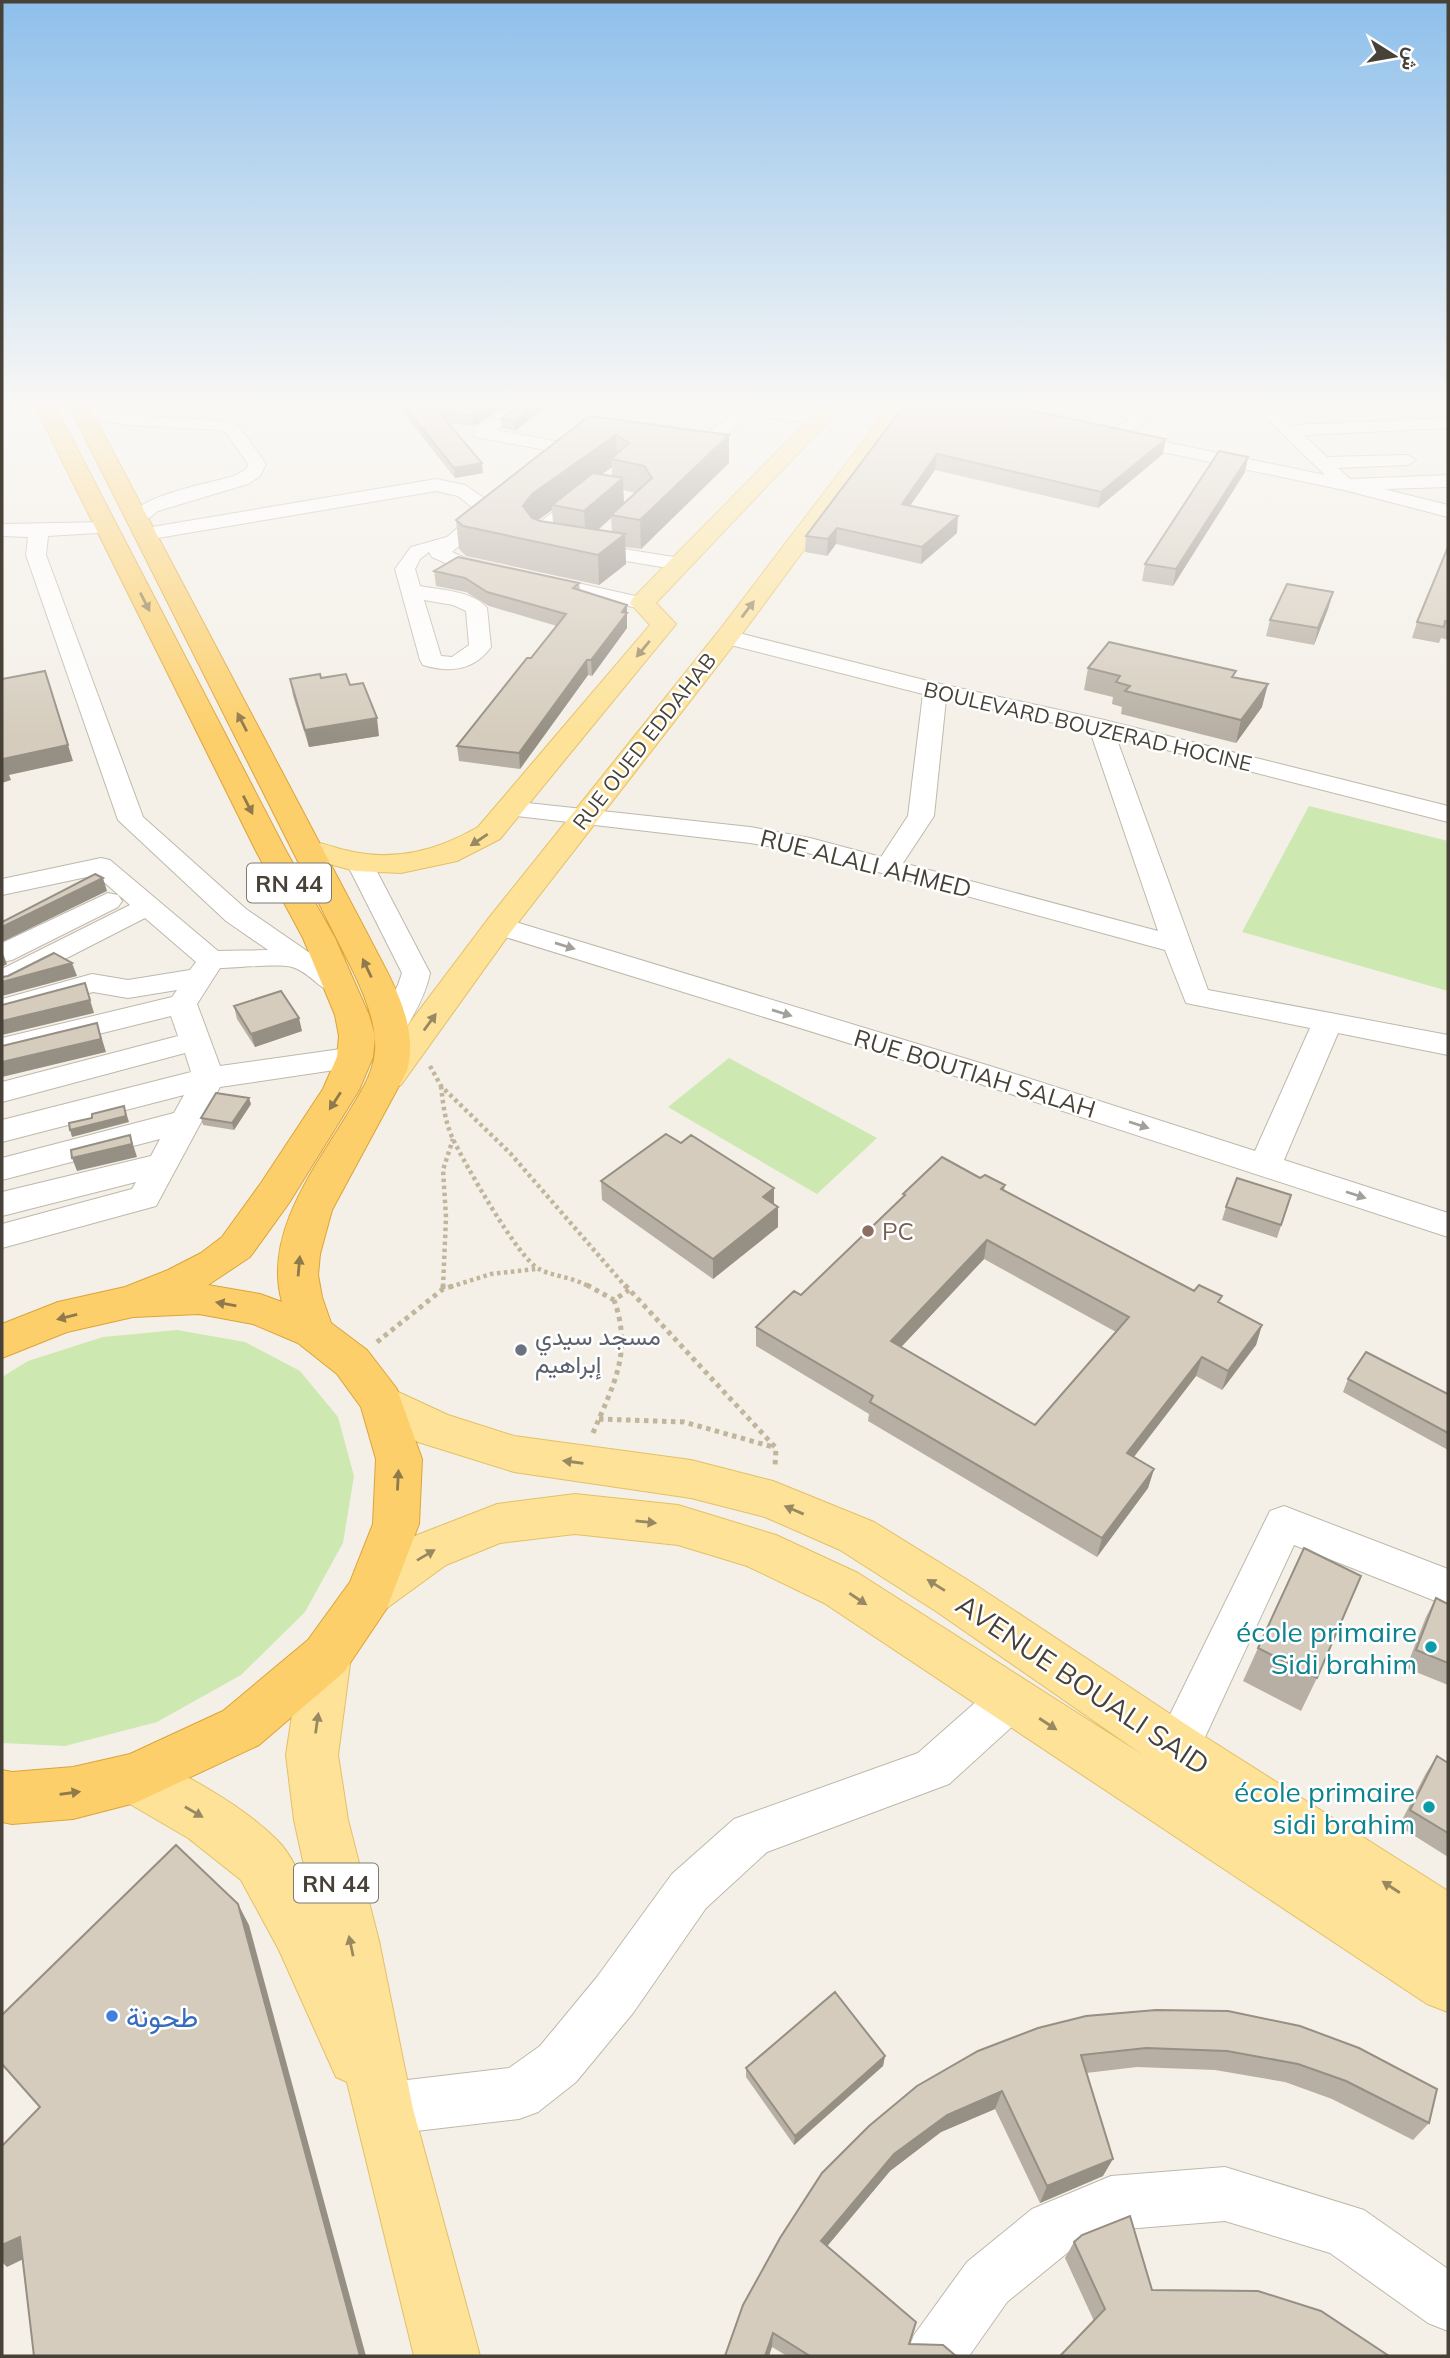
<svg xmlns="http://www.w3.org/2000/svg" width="1450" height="2358" font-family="Mulish,Vazirmatn,sans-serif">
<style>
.green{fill:#cee8b1}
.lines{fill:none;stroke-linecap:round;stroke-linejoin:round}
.minor-casing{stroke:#bfb8aa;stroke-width:2}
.major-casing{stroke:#e3c067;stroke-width:2}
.highway-casing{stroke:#dca439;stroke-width:2}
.path-far1{stroke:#c1b59c;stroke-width:4.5;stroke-dasharray:3.5 3.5;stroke-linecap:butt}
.path{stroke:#c1b59c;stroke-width:5;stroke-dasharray:4.5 4.5;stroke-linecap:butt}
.minor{fill:#fff;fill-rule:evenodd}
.major{fill:#fde297;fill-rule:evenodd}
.highway{fill:#fccf6a;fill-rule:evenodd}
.wall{fill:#b7afa3;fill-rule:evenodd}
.shaded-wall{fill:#958f84}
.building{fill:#d5ccbd;stroke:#958f84;stroke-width:2;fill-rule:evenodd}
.oneway{fill:#8f7a4b}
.oneway2{fill:#998962}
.oneway3{fill:#a3a09b}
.education-dot{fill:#8d6e63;stroke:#fff;stroke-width:2.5}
.worship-dot{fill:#6b7280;stroke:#fff;stroke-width:2.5}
.culture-dot{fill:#0f9aa8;stroke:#fff;stroke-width:2.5}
.shop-dot{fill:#3f7fe0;stroke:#fff;stroke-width:2.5}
.labels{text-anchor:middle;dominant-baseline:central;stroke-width:5;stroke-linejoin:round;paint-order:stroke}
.far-street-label{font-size:21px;fill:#474137;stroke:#fff}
.shield{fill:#fff;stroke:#7e7a73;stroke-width:2}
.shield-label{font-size:23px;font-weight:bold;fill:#474137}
.street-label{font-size:24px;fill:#474137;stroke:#fff}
.education-label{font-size:24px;fill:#785e54;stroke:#fff;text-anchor:start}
.worship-label{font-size:24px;fill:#5b616d;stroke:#fff;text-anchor:start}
.near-culture-label{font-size:28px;fill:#0d838f;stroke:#fff;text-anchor:end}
.near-street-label{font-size:28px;fill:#474137;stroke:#fff}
.near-shop-label{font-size:28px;fill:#366cbe;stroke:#fff;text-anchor:start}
</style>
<rect width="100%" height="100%" fill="#f4f0e8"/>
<path class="green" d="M1309 806 1448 841V991L1242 932Z
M729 1058 877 1138 817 1194 668 1107Z
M177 1330 245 1342 300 1371 338 1417 354 1476 343 1543 305 1612 241 1675 157 1722 65 1746 2 1743V1377L28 1361 103 1337Z"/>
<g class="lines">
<defs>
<path id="minor" d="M508 406H526L496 430 565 443 614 406H632L574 453 568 454 475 437 472 433 475 429Z
M742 406 819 414 828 419 819 424 751 415 713 446H701L698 442 701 438Z
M999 406H1087L1079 411 994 416 985 411 988 407Z
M1117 406H1134L1147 422 1127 434 1325 475 1254 406H1272L1293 425 1448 418V428L1304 435 1327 457 1407 455 1416 460 1407 465 1338 468 1350 479 1448 475V487L1384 489 1448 505V517L1344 490 1105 440 1102 436 1128 420Z
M83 407 128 415 227 421 238 425 266 464 260 476 248 484 158 511 145 521H131L128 517C145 494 207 484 234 476L246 469 248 464 226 433 219 430 128 425 77 416 74 412Z
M436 479 465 485 490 502 501 503 504 507 452 552 465 558 649 599 653 603 649 607 642 609 459 569 432 557 429 552 420 559 415 569 420 586C440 590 474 591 487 608L491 647C474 671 449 673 423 665L420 660 395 569 411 547 447 537 477 511 458 496 436 491 146 540 136 534 146 528ZM424 600 453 605 466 611 469 645 452 657 441 656Z
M589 488 596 490 598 494 596 498 551 533 549 537 680 558 687 560 690 564 687 568 680 570 536 546 528 537 536 525 582 490Z
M107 522 117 528 114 532 48 536 46 555 143 817 246 909 349 980 354 986 349 992C322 999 314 973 292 967 278 963 236 968 220 968L197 1004 220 1066 355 1047 366 1050 370 1057 366 1064 355 1067 220 1087 156 1206 2 1248V1224L132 1189 136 1182 2 1216V1192L151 1156 160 1139 2 1180V1158L174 1113 184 1095 2 1142V1120L191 1072 185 1053 2 1102V1082L178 1036 171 1016 2 1058V1038L172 997 177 990 128 998 93 992 2 1017V999L92 974 128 980 190 970 196 962 145 918 12 986 2 989V969L130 905 96 875 2 895V879L101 858 110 860 218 951 268 950 226 921 118 820 26 555 28 537 2 536V524Z
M727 630 936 683 1100 719 1448 806V822L1116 737 1208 990 1448 1035V1055L1338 1033 1284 1160 1448 1213V1237L968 1080 489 932 485 926 489 920 499 918 509 920 990 1066 1255 1151 1310 1028 1186 1003 1165 950 808 853 750 843 500 814 496 809 500 804 509 801 750 827 810 838 881 857 908 816 923 694 719 642 716 637 719 632ZM946 699 1090 731 1158 931 903 863 934 816Z
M360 856 369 858 373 864 430 973C426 994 414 1015 403 1033L392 1035 381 1033 377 1026 398 985 402 973 347 864 351 858Z
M108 893 118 895 122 901 118 907 12 960 2 962V943Z
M1284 1506 1448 1569V1606L1294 1545 1193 1763 1177 1769 1161 1763 1154 1748 1161 1733 1270 1511Z
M1010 1680 1026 1686 1032 1700 1026 1714 949 1784 767 1852 706 1908 633 2013 576 2082 538 2112 519 2119 382 2135 363 2128 356 2109 363 2090 382 2083 509 2068 540 2046 597 1977 672 1874 734 1819 918 1753 994 1686Z
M1225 2167 1364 2210 1448 2269V2331L1428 2323 1330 2253 1225 2221 1113 2230 1072 2249 1007 2302 969 2356H906L914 2335 967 2262 1032 2209 1111 2176Z"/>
<path id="major" d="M822 406H843L656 603 676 624 500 839 457 861 401 873 355 871 297 855 293 849 297 843C315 838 332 848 349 851 396 862 438 850 478 827L650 625 630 603 633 598Z
M890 406H910L736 642 510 933 401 1085 388 1089 375 1085 370 1077 375 1069 488 919 718 632Z
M381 1384 448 1415 514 1436 691 1460 773 1481 874 1522 971 1582 1196 1731 1448 1891V2012L1427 2004 824 1603 747 1566 678 1545 575 1534 500 1543 446 1565 387 1608 370 1614 353 1608 346 1593 353 1578 412 1537 497 1504 575 1494 678 1505 776 1535 858 1573 1143 1755 937 1612 840 1550 765 1517 691 1498 514 1472 418 1442 365 1413 359 1401 365 1389Z
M326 1633 344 1640 351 1656 338 1755 348 1820 379 1941 413 2109 480 2356H414L347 2082 336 2077 279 1950 241 1880 188 1838 116 1796 108 1778 116 1760 135 1753C180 1770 244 1806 278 1841 292 1855 301 1879 311 1897L294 1820 286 1755 301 1656 308 1640Z"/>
<path id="highway" d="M35 406H55L286 851 335 938 369 1015 375 1036 373 1057 359 1090 289 1203 250 1257 208 1285 260 1294 282 1302C263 1235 314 1169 347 1115 359 1095 373 1075 375 1052 377 1025 366 999 355 975L69 406H89L368 935C389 977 420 1022 407 1071L332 1210 320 1254 318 1275 322 1297 331 1323 367 1350 397 1389 422 1459 419 1524 387 1608 344 1672 259 1745 135 1803 73 1819 12 1824 2 1822V1770L12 1772 73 1767 130 1754 223 1711 308 1640 350 1582 373 1524 376 1459 361 1407 337 1374 298 1343 253 1324 199 1314 133 1317 67 1332 2 1358V1324L58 1302 125 1287 168 1270 201 1253 222 1237 261 1183 323 1089 337 1057 339 1036 335 1015 303 938 256 851Z"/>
</defs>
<use href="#minor" class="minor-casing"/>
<use href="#major" class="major-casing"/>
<use href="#highway" class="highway-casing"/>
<path class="path-far1" d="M430 1066 441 1086 510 1153 626 1287
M441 1086C443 1104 445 1122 453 1139 463 1161 520 1261 539 1269 555 1277 573 1277 590 1287
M443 1287 446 1217 443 1170 453 1139
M450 1287 491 1274 536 1269"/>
<path class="path" d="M587 1285 614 1300
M625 1285 776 1448 775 1466
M443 1289V1285
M377 1342 443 1289 456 1285
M599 1419 684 1422 773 1447
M593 1433C613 1385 633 1353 614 1300L629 1290"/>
<use href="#minor" class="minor"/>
<use href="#major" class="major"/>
<use href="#highway" class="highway"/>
</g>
<path class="wall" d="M102 406H134L109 409 103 408Z
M398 406H505L474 426 448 423 483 473 455 478Z
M517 406H546L515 431 502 428 501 419Z
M702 406H739L733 410Z
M763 406H788L786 408Z
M904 406 1163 454 1098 508 935 470 910 506 957 533 921 564 836 544 827 556 805 552 806 536Z
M589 416 729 463 641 549 625 547 626 564 599 585 466 556 459 549 456 520ZM612 467V476L601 475ZM623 490 636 493 624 503ZM552 510 553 523 538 520ZM611 518 612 532 598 530Z
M1248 457 1245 472 1173 586 1142 581 1145 564Z
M1448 547V640L1441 638 1439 643 1412 638 1417 622Z
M434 571 579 583 580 590 627 605V628L592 676 588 675 520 769 459 761 457 746 557 626 489 606 466 592 436 586Z
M1333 592 1328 609 1314 645 1266 636 1270 620Z
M1088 668 1234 677 1262 707 1236 743 1121 714 1122 707 1112 704 1113 697 1084 690Z
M321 678 350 685 379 736 309 747 293 696 290 679Z
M234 1006 302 1031 255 1047 237 1019Z
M251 1104 234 1130 203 1125 201 1118Z
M980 1178 1005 1185 1004 1191 1262 1325 1256 1345 1222 1390 1196 1376 1134 1457 1154 1469 1148 1488 1097 1557 868 1421 869 1414 756 1346V1327L801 1295 903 1198V1194ZM984 1259 1116 1332 1035 1425 901 1347Z
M601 1181 774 1204 778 1227 713 1279 602 1200Z
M1291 1195 1277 1238 1222 1220 1226 1207Z
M1348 1379 1448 1394V1450L1343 1392Z
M1436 1598 1448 1604V1685L1406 1668 1426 1617Z
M1258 1648 1317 1678 1301 1711 1243 1681Z
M1437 1756 1448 1763V1857L1399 1826 1426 1773Z
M1228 2011 1429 2123 1413 2140 1332 2099 1285 2082 1215 2070 1137 2067 1086 2073 1103 2176 1040 2203 995 2109 941 2132 890 2171 827 2246 909 2344 956 2356H787L772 2347 725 2356 917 2086Z
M885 2056 883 2066 794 2145 746 2077V2068Z
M1074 2242 1152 2290 1094 2321 1065 2258Z"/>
<path class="shaded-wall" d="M109 406H134L109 409Z
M489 406H505L474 426 473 416Z
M533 406H546L515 431 514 421Z
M616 435 617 461 611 459 612 467 557 506 552 505V510L534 523 523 506 532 494Z
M729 435V463L641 549 640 520Z
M1166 439 1163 454 1098 508 1101 492Z
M937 454 935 470 900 520 902 504Z
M1248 457 1245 472 1173 586 1176 569Z
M482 463 483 473 455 478 454 468Z
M623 478 624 507 611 515V518L586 540 584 511Z
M958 516 957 533 921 564 922 547Z
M837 528 836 544 827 556 828 539Z
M625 534 626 564 599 585 598 555Z
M1333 592 1328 609 1314 645 1318 628Z
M627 605V628L592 676 591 660Z
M587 660 588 675 520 769 519 753Z
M1268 684 1262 707 1236 743 1241 720Z
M377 718 379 736 309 747 305 730Z
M68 745 73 761 9 775 11 780 2 783 3 759Z
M103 878 107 891 2 942V927Z
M2 951 7 964 2 967Z
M72 963 77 976 2 996V982Z
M85 983 94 1013 2 1035V1021Z
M299 1018 302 1031 255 1047 251 1034Z
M97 1023 106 1052 2 1077V1062Z
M249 1098 251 1104 234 1130 232 1123Z
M124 1106 129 1122 72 1137 70 1130Z
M130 1135 137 1157 77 1171 72 1158Z
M774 1188V1208L763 1197Z
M778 1207V1227L713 1279V1259Z
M987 1240 984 1259 889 1360 891 1341Z
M1262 1325 1256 1345 1222 1390 1228 1371Z
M1202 1357 1196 1376 1122 1472 1127 1453Z
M1154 1469 1148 1488 1097 1557 1102 1538Z
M238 1904 249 1925 366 2356H360Z
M885 2056 883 2066 794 2145 795 2136Z
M1002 2091 995 2109 941 2132 890 2171 819 2256 821 2241 894 2154 947 2115Z
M1113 2159 1103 2176 1040 2203 1047 2186Z
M20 2237 38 2252 7 2267 2 2262V2245Z
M773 2333 772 2347 769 2356H765Z"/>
<path class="building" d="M404 406H489L473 416 439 412 482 463 454 468Z
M517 406H533L514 421 501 419Z
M904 406H1010L1166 439 1101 492 937 454 902 504 958 516 922 547 837 528 828 539 806 536Z
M589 416 729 435 640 520 611 515 652 478 644 466 611 459 629 443 616 435 532 494 523 506 532 518 540 521 625 534 598 555 463 526 456 520Z
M1219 451 1248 457 1176 569 1145 564Z
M593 473 623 478 584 511 552 505Z
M1448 547V622L1445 621 1444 627 1417 622Z
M458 557 579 583 573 588 627 605 622 612 627 613 591 660H587L519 753 457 746 527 658H531L566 614 487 592 465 578 434 571Z
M1287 584 1333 592 1318 628 1270 620Z
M1109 642 1236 671 1232 677 1268 684 1241 720 1125 691 1130 686 1116 682 1120 676 1088 668Z
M45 671 68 745 3 759 5 764 2 765V679Z
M320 674 321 678 346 674 350 685 363 683 377 718 305 730 290 679Z
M95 874 103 878 2 927V922Z
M54 953 72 963 2 982V977L8 976Z
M85 983 90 1000 2 1021V1005Z
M281 991 299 1018 251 1034 234 1006Z
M97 1023 101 1039 2 1062V1046Z
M216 1093 249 1098 232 1123 201 1118Z
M124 1106 126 1116 70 1130 69 1123 92 1118V1114Z
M666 1134 681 1143 691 1135 774 1188 763 1197 778 1207 713 1259 601 1181Z
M130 1135 132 1144 72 1158 71 1150Z
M942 1157 980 1178 985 1175 1005 1185 1001 1189 1194 1291 1199 1285 1222 1296 1218 1302 1262 1325 1228 1371 1202 1357 1127 1453 1154 1469 1102 1538 870 1402 873 1396 756 1327 794 1291 801 1295 905 1195 903 1194ZM987 1240 1129 1317 1035 1425 891 1341Z
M1237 1178 1291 1195 1281 1225 1226 1207Z
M1366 1352 1448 1394V1433L1348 1379Z
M1304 1548 1361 1576 1317 1678 1258 1648Z
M1436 1598 1448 1604V1663L1416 1650Z
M1437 1756 1448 1763V1833L1410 1810Z
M176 1845 238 1904 360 2356H34L20 2237 2 2245V2146L40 2107 2 2064V2015Z
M835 1992 885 2056 795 2136 746 2068Z
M1156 2010 1228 2011 1300 2026 1359 2048 1437 2089 1429 2123 1346 2081 1298 2064 1227 2051 1146 2048 1081 2055 1113 2159 1047 2186 1002 2091 947 2115 894 2154 821 2241 916 2322 909 2344 943 2345 956 2356H810L773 2333 765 2356H725L743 2305 780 2238 822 2173 869 2126 917 2086 978 2051 1038 2028 1086 2016Z
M1130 2216 1152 2290 1258 2291 1321 2311 1389 2356H1060L1105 2309 1074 2242 1082 2235Z"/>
<defs><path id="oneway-solid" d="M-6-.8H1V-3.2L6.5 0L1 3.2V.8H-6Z" transform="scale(1.75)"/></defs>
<g class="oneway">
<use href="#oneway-solid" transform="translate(145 602) rotate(63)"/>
<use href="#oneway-solid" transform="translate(242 722) rotate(-117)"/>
<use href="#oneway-solid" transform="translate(248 805) rotate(63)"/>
<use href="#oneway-solid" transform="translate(367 968) rotate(-115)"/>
<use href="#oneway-solid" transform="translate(335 1101) rotate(123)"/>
<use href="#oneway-solid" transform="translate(299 1266) rotate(-85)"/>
<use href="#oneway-solid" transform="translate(226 1304) rotate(-170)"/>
<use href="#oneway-solid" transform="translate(67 1317) rotate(166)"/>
<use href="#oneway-solid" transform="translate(398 1480) rotate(-87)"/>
<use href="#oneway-solid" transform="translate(70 1793) rotate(-8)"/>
</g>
<g class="oneway2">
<use href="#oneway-solid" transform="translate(748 609) rotate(-53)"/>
<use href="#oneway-solid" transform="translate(643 649) rotate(130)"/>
<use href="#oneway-solid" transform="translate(479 840) rotate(146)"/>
<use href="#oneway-solid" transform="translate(430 1022) rotate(-54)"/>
<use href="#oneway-solid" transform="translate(573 1462) rotate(-172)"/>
<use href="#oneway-solid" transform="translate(794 1510) rotate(-157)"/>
<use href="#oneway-solid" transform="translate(646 1522) rotate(6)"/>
<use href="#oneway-solid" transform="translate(426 1555) rotate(-31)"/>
<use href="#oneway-solid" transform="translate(936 1585) rotate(-148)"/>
<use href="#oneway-solid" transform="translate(858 1599) rotate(34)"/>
<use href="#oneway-solid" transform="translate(317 1723) rotate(-82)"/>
<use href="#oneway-solid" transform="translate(1048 1724) rotate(33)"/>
<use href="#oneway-solid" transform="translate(194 1812) rotate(30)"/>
<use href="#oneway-solid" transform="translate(1391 1887) rotate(-147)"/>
<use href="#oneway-solid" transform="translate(351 1946) rotate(-102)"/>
</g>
<g class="oneway3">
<use href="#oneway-solid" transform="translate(565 946) rotate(17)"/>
<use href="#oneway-solid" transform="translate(782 1013) rotate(17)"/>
<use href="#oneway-solid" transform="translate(1139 1125) rotate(18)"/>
<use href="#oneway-solid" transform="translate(1356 1195) rotate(18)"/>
</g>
<linearGradient id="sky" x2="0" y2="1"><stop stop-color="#8dbfeb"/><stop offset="0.55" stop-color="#faf8f5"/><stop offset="1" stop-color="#faf8f5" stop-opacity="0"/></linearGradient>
<rect width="1450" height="736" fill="url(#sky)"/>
<circle class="education-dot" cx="868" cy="1231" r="7"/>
<circle class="worship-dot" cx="521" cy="1350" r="7"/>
<g class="culture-dot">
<circle cx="1431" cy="1647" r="7"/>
<circle cx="1429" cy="1807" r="7"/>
</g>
<circle class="shop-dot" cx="112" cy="2016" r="7"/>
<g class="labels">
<g class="far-street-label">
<text transform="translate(1088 726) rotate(13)">BOULEVARD BOUZERAD HOCINE</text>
<text transform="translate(644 741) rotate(-52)">RUE OUED EDDAHAB</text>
</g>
<g class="shield">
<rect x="247" y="863.5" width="84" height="39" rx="5"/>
<rect x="294" y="1863.5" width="84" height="39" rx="5"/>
</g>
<g class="shield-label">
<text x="289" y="883">RN 44</text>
<text x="336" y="1883">RN 44</text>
</g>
<g class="street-label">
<text transform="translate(866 863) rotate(14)">RUE ALALI AHMED</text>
<text transform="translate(975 1073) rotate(17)">RUE BOUTIAH SALAH</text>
</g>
<g class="education-label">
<text x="882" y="1231">PC</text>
</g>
<g class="worship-label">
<text x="535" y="1336">مسجد سيدي<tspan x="535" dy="28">إبراهيم</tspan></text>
</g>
<g class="near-culture-label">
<text x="1417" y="1631">école primaire<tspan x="1417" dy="32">Sidi brahim</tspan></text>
<text x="1415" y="1791">école primaire<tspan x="1415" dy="32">sidi brahim</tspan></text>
</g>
<g class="near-street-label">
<text transform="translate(1083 1684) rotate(34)">AVENUE BOUALI SAID</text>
</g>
<g class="near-shop-label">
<text x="126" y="2016">طحونة</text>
</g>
</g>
<rect width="1450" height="2358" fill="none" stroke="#474137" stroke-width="7"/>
<g transform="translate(1394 56) rotate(101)" stroke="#ffffff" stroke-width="5" paint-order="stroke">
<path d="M0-5L12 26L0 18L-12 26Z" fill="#474137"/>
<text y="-10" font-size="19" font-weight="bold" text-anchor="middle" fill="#474137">ش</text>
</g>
</svg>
